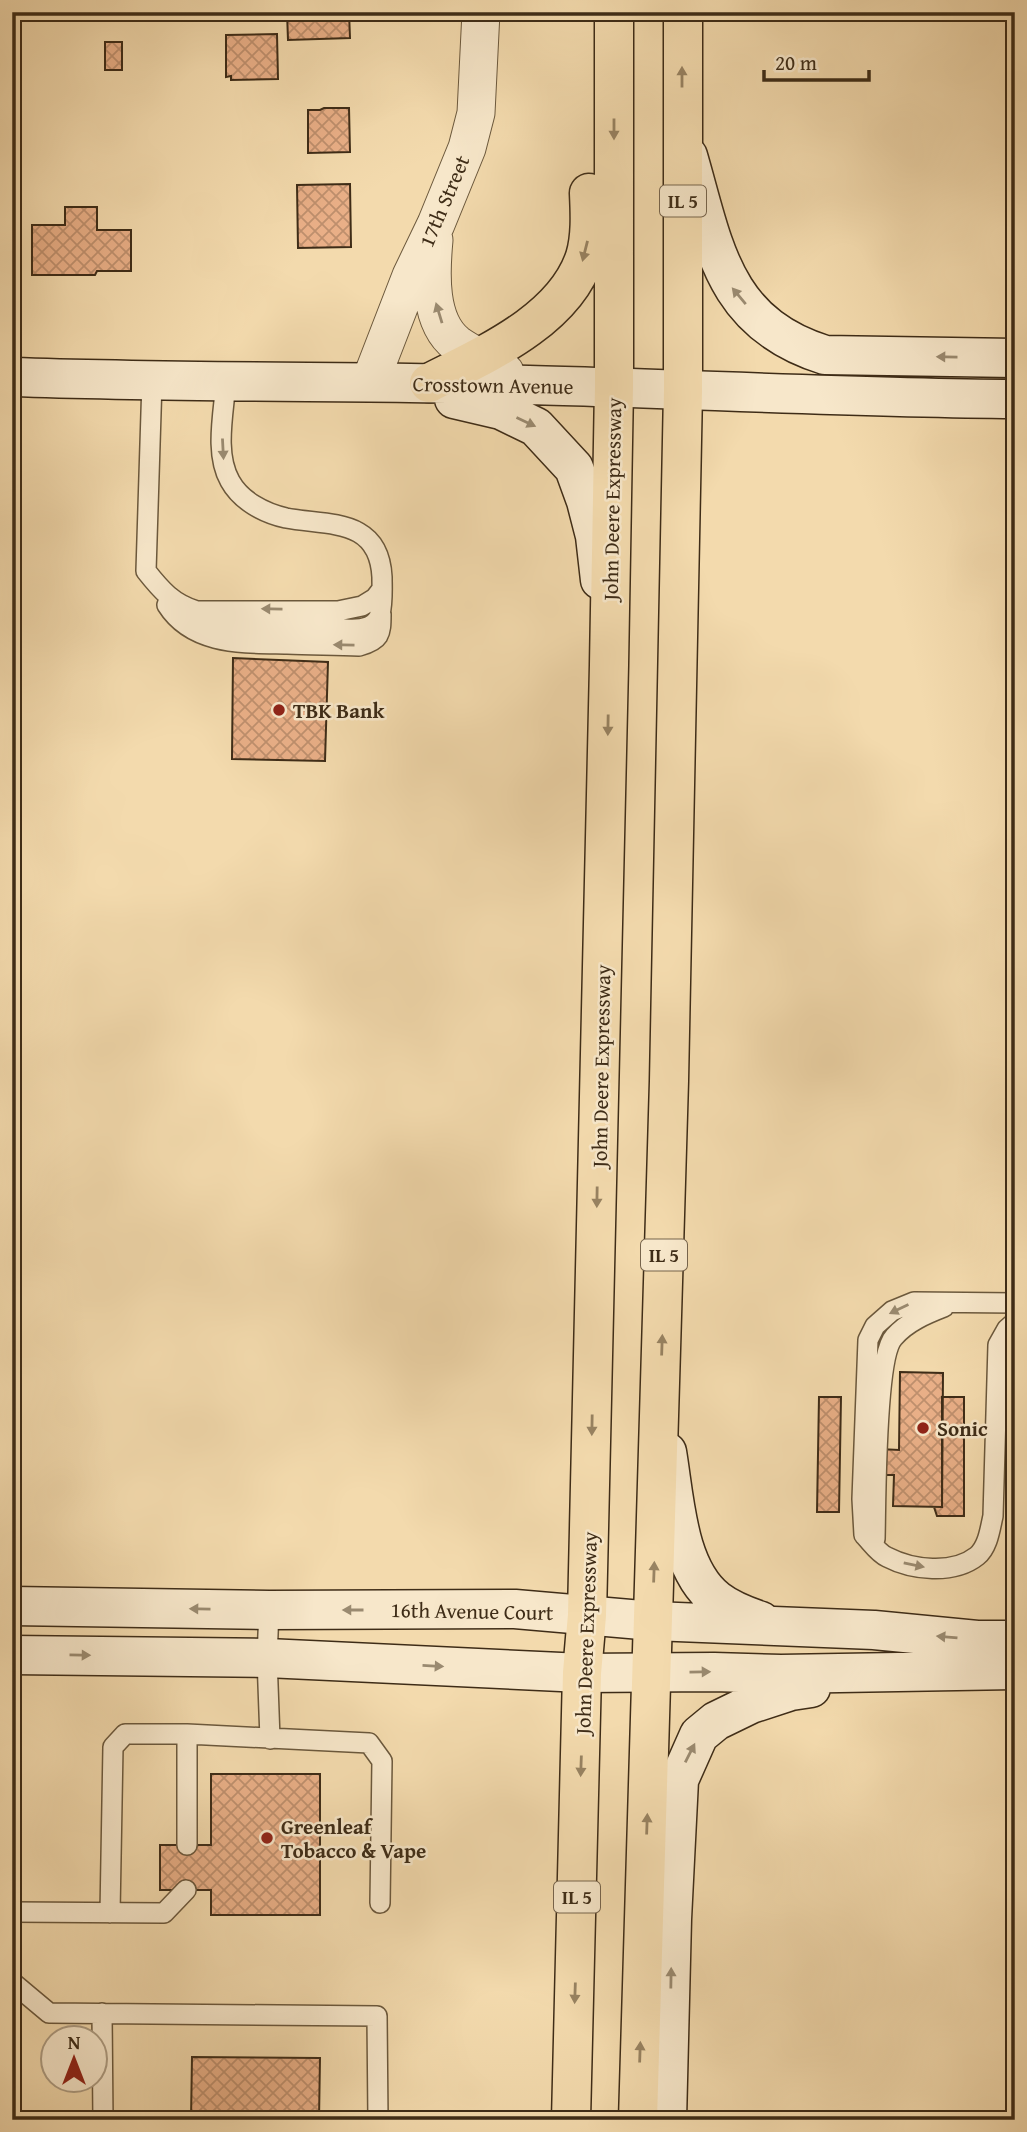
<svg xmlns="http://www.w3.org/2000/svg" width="1027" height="2132" font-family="'Gentium Book Plus',serif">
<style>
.building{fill:url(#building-cross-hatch);stroke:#3e2c17;stroke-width:2}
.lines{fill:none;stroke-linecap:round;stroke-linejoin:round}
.lane-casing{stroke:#6b583c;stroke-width:22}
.street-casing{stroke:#6b583c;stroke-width:39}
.secondary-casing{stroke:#3e2c17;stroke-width:41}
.highway-casing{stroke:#3e2c17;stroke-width:41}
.lane{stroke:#f7e7ca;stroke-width:19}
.street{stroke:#f7e7ca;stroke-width:37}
.secondary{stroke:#f7e7ca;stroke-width:38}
.highway{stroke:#f3daad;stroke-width:38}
.oneway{fill:#988362}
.oneway2{fill:#9a8a70}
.poi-dot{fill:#8f2418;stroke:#f7e7ca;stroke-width:2.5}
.labels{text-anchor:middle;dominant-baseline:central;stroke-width:5;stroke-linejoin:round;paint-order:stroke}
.shield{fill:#f7e7ca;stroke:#76644d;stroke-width:2}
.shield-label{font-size:19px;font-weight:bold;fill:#3e2c17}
.street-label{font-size:21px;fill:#3e2c17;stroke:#f7e7ca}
.poi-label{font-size:21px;font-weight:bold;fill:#3e2c17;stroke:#f7e7ca;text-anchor:start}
</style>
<defs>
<pattern id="building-cross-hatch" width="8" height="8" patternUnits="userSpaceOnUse" patternTransform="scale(1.75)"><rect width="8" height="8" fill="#e9af87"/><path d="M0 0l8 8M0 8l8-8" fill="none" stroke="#be8f6d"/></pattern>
</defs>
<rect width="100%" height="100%" fill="#f3daad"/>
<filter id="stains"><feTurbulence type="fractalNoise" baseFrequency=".00286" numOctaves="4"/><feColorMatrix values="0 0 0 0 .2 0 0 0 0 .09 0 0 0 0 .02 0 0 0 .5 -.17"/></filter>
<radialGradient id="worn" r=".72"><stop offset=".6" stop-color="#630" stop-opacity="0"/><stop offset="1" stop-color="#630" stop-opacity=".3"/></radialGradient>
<path class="building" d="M287 12H349L350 38 288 40Z
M277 34 278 79 231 80V76L226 77V35Z
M105 42H122V70H105Z
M324 108H349L350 152 308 153V110H320Z
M350 184 351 247 298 248 297 185Z
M65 207H97V230H131V271H97L95 275H32V225H65Z
M233 658 328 662 325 761 232 759Z
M900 1372 943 1373 942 1507 893 1506 894 1475H880V1449L899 1450Z
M819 1397H841L839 1512H817Z
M942 1397H964V1516H937L934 1507H942Z
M211 1774H320V1915H211V1890H160V1845H211Z
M192 2057 320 2058 319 2120H191Z"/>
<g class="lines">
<defs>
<path id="lane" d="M152 381 146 571C161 590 173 604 197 611H338L362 606 375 598 382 589
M167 605C193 646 245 643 287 644 311 645 335 645 359 646 380 640 381 635 381 614
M184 607C192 612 199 617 207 621 225 628 246 626 265 627 292 628 318 628 345 629 358 630 376 629 380 614 383 602 382 589 382 577 379 517 327 526 286 518 264 513 241 501 230 481 214 453 224 412 226 381
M1015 1303 914 1302 892 1311 875 1326 868 1340 862 1499 864 1535C871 1542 878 1553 887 1557 912 1570 953 1575 977 1556 988 1547 990 1529 993 1516L998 1345 1007 1329 1015 1322
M875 1539C876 1505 875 1357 894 1337 907 1322 926 1314 944 1307
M269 1610 267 1658 270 1739
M187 1845V1734L369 1743 382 1761 380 1903
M12 1912 164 1913 186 1890
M110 1913 113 1747 125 1734H187
M12 1982 49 2013 377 2016 378 2120
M102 2013 103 2120"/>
<path id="street" d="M434 240C431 272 428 322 457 344 471 354 489 362 505 372
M370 382 411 276 436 224 467 148 476 113 481 12"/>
<path id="secondary" d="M688 156C714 245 722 323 825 355L1015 358
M12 377C185 383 357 381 529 385 691 389 853 398 1015 399
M454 399 501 410 536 427 574 468 586 501 595 536 600 580
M667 1452C675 1499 677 1569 717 1600 730 1610 746 1616 761 1621
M12 1606 269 1610 515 1609 653 1621 874 1630 977 1640H1015
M12 1655 267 1658 582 1673 714 1672 781 1674 1015 1670
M667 2120 672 1919 679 1780 699 1735 716 1721 751 1704 791 1691 811 1688"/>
<path id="highway" d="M429 383C484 355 564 321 585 257 591 237 590 214 589 193
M571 2120 582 1673 587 1615 609 665 614 387V12
M638 2120 669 1081 683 391V12"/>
</defs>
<use href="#lane" class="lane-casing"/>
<use href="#street" class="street-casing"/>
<use href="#secondary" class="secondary-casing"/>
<use href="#highway" class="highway-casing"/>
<use href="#lane" class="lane"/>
<use href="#street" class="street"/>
<use href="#secondary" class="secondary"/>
<use href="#highway" class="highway"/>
</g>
<defs><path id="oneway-solid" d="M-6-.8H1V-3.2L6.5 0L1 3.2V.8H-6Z" transform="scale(1.75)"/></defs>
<g class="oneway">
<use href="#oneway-solid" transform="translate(682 77) rotate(-90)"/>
<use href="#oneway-solid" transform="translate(614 129) rotate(90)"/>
<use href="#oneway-solid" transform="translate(585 251) rotate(104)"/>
<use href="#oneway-solid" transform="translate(608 725) rotate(91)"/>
<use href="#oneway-solid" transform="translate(597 1197) rotate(91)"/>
<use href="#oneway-solid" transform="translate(662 1345) rotate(-88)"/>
<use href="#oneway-solid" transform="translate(592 1425) rotate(91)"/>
<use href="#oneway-solid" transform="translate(654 1572) rotate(-88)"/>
<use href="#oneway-solid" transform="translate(581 1766) rotate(92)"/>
<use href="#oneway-solid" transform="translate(647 1824) rotate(-88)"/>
<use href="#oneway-solid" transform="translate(575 1993) rotate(92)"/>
<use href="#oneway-solid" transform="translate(640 2052) rotate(-88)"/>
</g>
<g class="oneway2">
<use href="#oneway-solid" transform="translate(739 296) rotate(-130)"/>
<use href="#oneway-solid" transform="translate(439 313) rotate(-107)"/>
<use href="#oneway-solid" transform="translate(947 357) rotate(-179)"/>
<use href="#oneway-solid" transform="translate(526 422) rotate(25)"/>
<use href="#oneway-solid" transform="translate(223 449) rotate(87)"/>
<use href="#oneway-solid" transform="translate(272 609) rotate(-179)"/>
<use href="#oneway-solid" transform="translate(344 645) rotate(-179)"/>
<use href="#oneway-solid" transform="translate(899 1309) rotate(154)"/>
<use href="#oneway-solid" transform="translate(914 1565) rotate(12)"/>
<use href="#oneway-solid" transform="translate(200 1609) rotate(-179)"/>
<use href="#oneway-solid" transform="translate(353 1610) rotate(180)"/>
<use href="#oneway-solid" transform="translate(947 1637) rotate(-175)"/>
<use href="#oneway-solid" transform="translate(80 1655) rotate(1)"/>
<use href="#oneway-solid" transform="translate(433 1666) rotate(3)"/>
<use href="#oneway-solid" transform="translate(700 1672) rotate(-1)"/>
<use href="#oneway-solid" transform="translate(690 1753) rotate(-63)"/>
<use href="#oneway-solid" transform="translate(671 1978) rotate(-89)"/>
</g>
<g class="poi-dot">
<circle cx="279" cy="710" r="7"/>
<circle cx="923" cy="1428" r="7"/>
<circle cx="267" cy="1838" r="7"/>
</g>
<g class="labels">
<g class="shield">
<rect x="660" y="185.5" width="46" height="31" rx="5"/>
<rect x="641" y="1239.5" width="46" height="31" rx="5"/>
<rect x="554" y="1881.5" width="46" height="31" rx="5"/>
</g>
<g class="shield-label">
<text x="683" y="201">IL 5</text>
<text x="664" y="1255">IL 5</text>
<text x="577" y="1897">IL 5</text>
</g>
<g class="street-label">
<text transform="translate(444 201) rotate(-67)">17th Street</text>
<text transform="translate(493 385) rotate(1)">Crosstown Avenue</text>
<text transform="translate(612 499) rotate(-89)">John Deere Expressway</text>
<text transform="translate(601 1066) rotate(-89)">John Deere Expressway</text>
<text transform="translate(472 1611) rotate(1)">16th Avenue Court</text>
<text transform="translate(586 1633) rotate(-88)">John Deere Expressway</text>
</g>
<g class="poi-label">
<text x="293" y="710">TBK Bank</text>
<text x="937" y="1428">Sonic</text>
<text x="281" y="1826">Greenleaf<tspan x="281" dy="24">Tobacco &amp; Vape</tspan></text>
</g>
</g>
<rect width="1027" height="2132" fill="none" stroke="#f3daad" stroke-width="42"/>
<rect x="14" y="14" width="999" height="2104" fill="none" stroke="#3e2c17" stroke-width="3.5"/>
<rect x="21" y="21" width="985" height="2090" fill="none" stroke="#3e2c17" stroke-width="2"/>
<g transform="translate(74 2059)"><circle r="33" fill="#f7e7ca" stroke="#ad9c82" stroke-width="2"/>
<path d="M0-5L12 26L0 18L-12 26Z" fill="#8f2418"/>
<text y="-10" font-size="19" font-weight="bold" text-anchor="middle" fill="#3e2c17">N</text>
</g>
<path d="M764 70v10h105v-10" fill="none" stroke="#3e2c17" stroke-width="3.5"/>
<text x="775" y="70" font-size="21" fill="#3e2c17" stroke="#f7e7ca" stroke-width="5" paint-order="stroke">20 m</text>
<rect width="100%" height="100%" filter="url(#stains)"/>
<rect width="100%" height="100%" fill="url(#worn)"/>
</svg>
